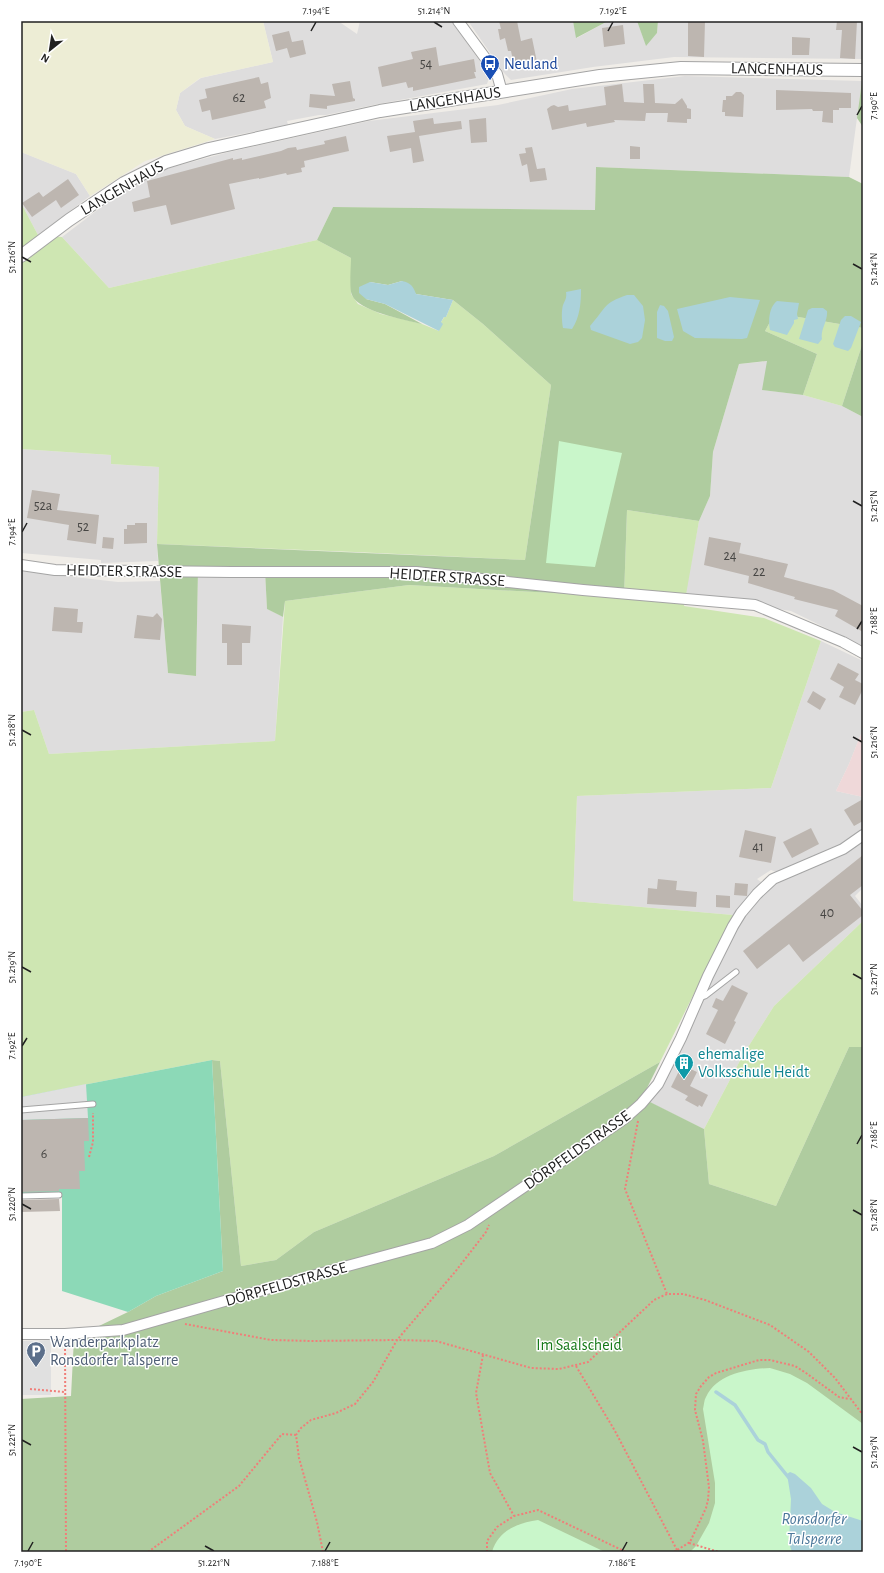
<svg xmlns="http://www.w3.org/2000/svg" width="884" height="1573" font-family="'Alegreya Sans',sans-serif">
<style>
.residential{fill:#dedddd}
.commercial{fill:#efd8d9}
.farmland{fill:#ededd5}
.grass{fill:#cee6b2}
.forest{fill:#afcc9f}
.park{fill:#c9f6ca}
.pitch{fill:#8cd9b7}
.parking{fill:#e0e0e0}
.water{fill:#abd2da}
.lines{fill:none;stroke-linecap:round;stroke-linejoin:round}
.stream{stroke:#abd2da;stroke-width:3.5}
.building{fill:#bdb6b0}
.service-casing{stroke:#a4a4a4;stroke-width:7}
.minor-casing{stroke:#a4a4a4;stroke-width:12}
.tertiary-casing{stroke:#a4a4a4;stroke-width:14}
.path{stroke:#f07e79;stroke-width:2;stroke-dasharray:2 2;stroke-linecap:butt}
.service{stroke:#fff;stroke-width:5}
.minor{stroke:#fff;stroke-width:10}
.tertiary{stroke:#fff;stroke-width:12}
.ticks{fill:none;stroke:#202020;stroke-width:1.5}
.labels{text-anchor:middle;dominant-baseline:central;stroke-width:3;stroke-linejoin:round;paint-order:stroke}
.number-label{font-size:14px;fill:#474644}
.transit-label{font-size:16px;fill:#164399;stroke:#fff;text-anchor:start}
.street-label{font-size:16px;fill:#202020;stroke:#fff}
.culture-label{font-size:16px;fill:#0d838f;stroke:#fff;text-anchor:start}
.service-label{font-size:16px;fill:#4e5e75;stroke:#fff;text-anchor:start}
.park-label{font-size:16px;fill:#147817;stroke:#fff}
.water-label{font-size:17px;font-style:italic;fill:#4c789b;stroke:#fff}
.neatline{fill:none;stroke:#202020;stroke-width:1.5}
.ticks-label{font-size:10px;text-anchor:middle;fill:#202020}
</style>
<rect width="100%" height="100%" fill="#f0ede8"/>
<path class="residential" d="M263 21H338L357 34 360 21H451L490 75 487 84 378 104 326 115H319L287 121 288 125 215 139 185 126 176 110 180 93 201 78 273 62Z
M468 21H573L577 38 608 21H637L646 45 657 33 658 21H863V59L674 57 593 67 511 80 504 73Z
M685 76 862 81 849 177 596 167 595 210 333 207 317 240 109 288 62 237 104 205 136 184 162 170 229 152 369 121 498 105 572 89Z
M21 152 76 174 90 196 38 235 21 203Z
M768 361 763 390 803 395 842 406 863 417V646L791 611 685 595 699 521 710 496 713 452 739 364Z
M21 449 111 455V464L159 467 157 544 158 561 101 563V560L21 553Z
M198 570 265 571 267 609 283 617 275 741 49 754 34 710 21 712V571L118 582 160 581 168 673 196 676Z
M821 641 863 661V729L849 764 836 791 863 797V830L852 836 851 840 776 872 771 870 757 879 761 882 733 915 573 901 577 796 771 788Z
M863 840V888L855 896 863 906V921L774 1006 743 1055 704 1129 649 1102 704 991 723 959 737 929 750 907 766 891 785 878 848 852Z"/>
<path class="commercial" d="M863 729V797L836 791 849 764Z"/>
<path class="farmland" d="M21 21H263L273 62 200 78 180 93 176 110 185 126 215 139 145 161 90 196 76 174 21 152Z"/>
<path class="grass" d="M21 203 38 235 62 237 109 288 317 240 351 258V294L358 304 381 314 422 324 439 331 441 322 445 316 446 317 453 300 483 324 551 385 525 560 355 552 157 544 159 467 111 464V455L21 449Z
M775 313 863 328V342L842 406 803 395 817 354 765 331Z
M627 510 699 521 684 606 764 618 821 641 771 788 577 796 573 901 733 915 660 1062 494 1156 314 1232 276 1260 241 1266 220 1061 212 1060 21 1097V712L34 710 49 754 275 741 285 601 409 585 624 597Z
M863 921V1047H849L776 1206 709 1184 704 1129 743 1055 774 1006Z"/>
<path class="forest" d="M573 21H608L576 38Z
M637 21H658L657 33 646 46Z
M862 81H863V127L857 118Z
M596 167 849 177 863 184V328L775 313 765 331 817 354 803 395 762 390 767 361 739 364 713 452 710 496 699 521 627 510 624 597 409 585 285 601 283 617 267 609 265 571 198 570 196 676 168 673 157 544 525 560 551 385 483 324 453 300 416 294 402 281 388 285 370 282 366 299 385 304 422 324C405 320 358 311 352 295 349 289 351 266 351 258L317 240 333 207 595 210Z
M863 342V417L842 406Z
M849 1047H863V1521L792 1552H21V1399L71 1396 74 1338 128 1312 156 1296 223 1271 212 1060 220 1061 241 1266 276 1260 314 1232 494 1156 660 1062 642 1098 704 1129 709 1184 776 1206Z"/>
<path class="park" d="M559 441 622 453 595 567 546 563Z
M770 1368 790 1374 807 1383 863 1424V1552H690L696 1546 709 1523 715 1503V1483L703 1409C704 1405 704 1400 706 1397 717 1374 747 1369 770 1368Z
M538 1520 605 1552H492C498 1531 517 1523 538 1520Z"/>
<path class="pitch" d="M212 1060 223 1271 156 1296 128 1312 62 1291V1194H21V1097Z"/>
<path class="parking" d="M86 1084 88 1118 21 1120V1097Z
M51 1340V1395H21V1341Z"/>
<path class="water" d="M402 281C411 283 413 286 416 294L453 300 446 317H444L441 322 443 324 439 331 385 304 366 299 359 293V287L370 282 388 285Z
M581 289C581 303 580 317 572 329L563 328C562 323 561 312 563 305 565 300 567 298 566 292Z
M627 295H634L643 306 645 320 642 338 638 342 630 344 591 330 590 326C606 308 603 303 627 295Z
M730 297 760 300 747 338 742 339 695 338 683 331 677 309Z
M777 301 799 303 797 314 798 319 794 320V323L787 335 770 330C768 321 769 307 777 301Z
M660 305 664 306 668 311 674 337 672 341H665L657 338V312Z
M812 308H823L827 311C828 321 820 330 822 339L818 344 799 339 808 310Z
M845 316H851L861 322 851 348 848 351 835 347 833 344 841 320Z
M790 1472 795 1474 811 1488 822 1504 835 1512 863 1521V1552H792L789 1543 791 1499 787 1474Z"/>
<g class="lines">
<path class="stream" d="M716 1392 735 1405 758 1440 765 1444 768 1452 789 1478"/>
</g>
<path class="building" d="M499 21H517L521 41 532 38 538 67 515 70 511 51H508L505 38 500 40 498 29H501Z
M688 21H705L704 57 688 56Z
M837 21H857L855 59 840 58 842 30H836Z
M623 25 625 44 604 47 602 28Z
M289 31 292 42 303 40 306 54 290 58 287 48 276 51 272 35Z
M792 37 810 38 809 55H792Z
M436 47 439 66 474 59 476 72H474L476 78 413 91V87L408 88 406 82 382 87 378 67 413 59 411 52Z
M259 77 261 84 268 82 271 98 264 101 266 108 212 120 210 110 202 112 199 100 207 98 205 89Z
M350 81 353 98 355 99V101L327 106V109L309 107 310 94 335 96 332 84Z
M622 84 624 102 644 103 643 84H654L655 103 675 104 682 98 687 106V108L691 109V119H687V123L667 122 668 113H646L645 121 614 120 615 122 587 127 586 123 552 130 547 109 551 106 554 105 558 107 568 105 569 111 606 105 604 87Z
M776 90 851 93V108H839V110H833V123L822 122 823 111H813L812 109 776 110Z
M736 92H741L744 95 743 117 725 116V112H722L723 100H726V96H732Z
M433 118 434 124 461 121 462 129 419 136 424 161 413 163 411 148 390 152 387 136 415 132 413 121Z
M486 118 487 142 471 143 469 120Z
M346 136 349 151 304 161 305 167 301 168 302 172 287 175 286 173 259 179V178L229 184 235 209 171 225 166 205 134 212 132 202 150 197 147 181 233 158V160L242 158V160L281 151 288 148 296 147 297 150 325 144 324 141Z
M630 146 640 147V159H630Z
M532 147 537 169 545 168 547 180 530 182 527 164 522 166 519 154 526 153 525 148Z
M68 179 79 195 61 208 56 200 32 217 22 203 39 192 43 197Z
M32 490 60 494 57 510 99 515 96 544 67 540 69 525 27 518Z
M135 523H147V543L124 544V529H127V525H135Z
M103 537 114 538 113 549 102 548Z
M709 537 741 543 739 553 788 564 784 577 833 590 863 606V632L835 616 838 610 794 599 795 597 748 583 749 576 704 565Z
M54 607 78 609 77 622H83L82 633 52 631Z
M157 613 162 619 160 640 134 638 137 615 153 617Z
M222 624 251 626 250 643H242V665H227V643H222Z
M838 663 859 674 855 680 863 684V689L855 705 839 697 844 687 830 679Z
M813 691 826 699 820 710 807 702Z
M863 799V821L854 826 844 810Z
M811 828 819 844 792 858 783 842Z
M745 830 776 837 771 863 739 857Z
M863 855V885L850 895 863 911V915L803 962 789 944 757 969 743 951Z
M658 879 677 881 676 890 697 892 696 907 647 904 648 888 657 889Z
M735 883 748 884 747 896 734 895Z
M716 895 730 896V908L716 907Z
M732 985 748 993 734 1021 736 1022 725 1044 706 1034 718 1010 712 1007 716 998 723 1001Z
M682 1065 697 1072 690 1086 708 1095 702 1107 699 1105 698 1107 685 1100 688 1096 671 1087Z
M88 1118 89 1141H84L85 1171H79L80 1189H59V1191L21 1192V1120Z
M59 1199 60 1211 21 1212V1200Z"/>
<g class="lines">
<defs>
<path id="service" d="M699 998 705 996 736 972
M21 1110 93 1104
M21 1196 59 1195"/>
<path id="minor" d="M458 21 497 74 502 92
M21 565 55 570 231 572H416L583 590 755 605 843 642 863 653
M21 1334H65L123 1330 340 1268 432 1243 468 1225 624 1119 641 1104 658 1084 681 1038 708 976 733 926 741 913 757 894 773 879 843 849 863 835"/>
<path id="tertiary" d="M21 256 69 220 124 183 166 162 209 149 380 111 600 76 681 68 863 70"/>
</defs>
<use href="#service" class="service-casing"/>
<use href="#minor" class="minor-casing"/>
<use href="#tertiary" class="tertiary-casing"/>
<path class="path" d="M638 1121 625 1189 667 1294
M89 1157 93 1142V1113
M185 1324 271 1340 312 1341 397 1340 436 1341 531 1368 559 1369 588 1362 654 1300 667 1294H683L705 1300 770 1325 809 1352 835 1378 863 1415
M65 1345 66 1552
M483 1355 476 1393 490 1473 514 1516
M576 1366 615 1431 677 1550
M30 1389 65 1392
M689 1543 719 1552
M148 1552 239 1486 282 1434 296 1435
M323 1552 317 1522 299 1458 296 1435 301 1428 311 1420 336 1413 355 1404 373 1382 397 1340 455 1272 486 1232 489 1225
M487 1552V1541L497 1527 514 1516 538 1510 626 1552
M674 1552 690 1542 706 1508 708 1500 709 1487 703 1441 695 1410 696 1394 701 1386 709 1377 716 1373 759 1360H770L795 1366 806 1373 839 1397 849 1399"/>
<use href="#service" class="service"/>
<use href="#minor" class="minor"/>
<use href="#tertiary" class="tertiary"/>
</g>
<path class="ticks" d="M434 22 442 27M311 31 316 22M608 31 613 22M857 115 862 106M22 257 31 262M853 264 862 269M853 501 862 506M22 532 27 523M857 629 862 621M22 730 31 735M853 737 862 742M22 967 31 972M853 974 862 979M22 1046 27 1038M857 1144 862 1135M22 1204 31 1209M853 1210 862 1215M22 1440 31 1445M853 1447 862 1452M205 1546 214 1551M28 1551 33 1542M325 1551 330 1542M622 1551 627 1542"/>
<defs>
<symbol id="bus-pin" viewBox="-11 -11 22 30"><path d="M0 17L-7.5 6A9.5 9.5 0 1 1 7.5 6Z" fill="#1a4fb4" stroke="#fff"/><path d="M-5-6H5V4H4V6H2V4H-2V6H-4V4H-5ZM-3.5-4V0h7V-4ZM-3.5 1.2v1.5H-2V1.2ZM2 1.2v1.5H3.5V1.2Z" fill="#fff"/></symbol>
<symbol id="building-pin" viewBox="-11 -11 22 30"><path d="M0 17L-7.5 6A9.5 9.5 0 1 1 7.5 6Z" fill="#0f9aa8" stroke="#fff"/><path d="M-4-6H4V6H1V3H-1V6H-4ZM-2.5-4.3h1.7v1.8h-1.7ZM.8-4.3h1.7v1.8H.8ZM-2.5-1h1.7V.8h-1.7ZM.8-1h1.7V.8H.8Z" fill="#fff"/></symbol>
<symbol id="parking-pin" viewBox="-11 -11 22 30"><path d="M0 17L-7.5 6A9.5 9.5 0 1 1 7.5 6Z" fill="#5c6f8a" stroke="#fff"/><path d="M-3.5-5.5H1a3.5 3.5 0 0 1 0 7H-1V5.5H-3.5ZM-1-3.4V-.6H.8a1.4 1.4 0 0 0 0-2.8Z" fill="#fff"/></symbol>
</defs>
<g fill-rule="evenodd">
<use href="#bus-pin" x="479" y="53" width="22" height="30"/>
<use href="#building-pin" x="673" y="1052" width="22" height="30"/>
<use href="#parking-pin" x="25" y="1340" width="22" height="30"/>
</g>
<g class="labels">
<g class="number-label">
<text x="426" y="64">54</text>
<text x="239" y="98">62</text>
<text x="43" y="506">52a</text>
<text x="83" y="527">52</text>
<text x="730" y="556">24</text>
<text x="759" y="572">22</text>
<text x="758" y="847">41</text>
<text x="827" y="913">40</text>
<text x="44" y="1154">6</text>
</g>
<g class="transit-label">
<text x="504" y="64">Neuland</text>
</g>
<g class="street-label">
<text transform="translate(777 69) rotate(1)">LANGENHAUS</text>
<text transform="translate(455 99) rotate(-9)">LANGENHAUS</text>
<text transform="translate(122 188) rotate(-30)">LANGENHAUS</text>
<text transform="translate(124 571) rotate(1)">HEIDTER STRASSE</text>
<text transform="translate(447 577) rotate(4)">HEIDTER STRASSE</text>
<text transform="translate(577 1150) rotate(-35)">DÖRPFELDSTRASSE</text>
<text transform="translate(286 1284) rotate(-16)">DÖRPFELDSTRASSE</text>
</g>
<g class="culture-label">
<text x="698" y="1054">ehemalige<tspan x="698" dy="18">Volksschule Heidt</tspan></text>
</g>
<g class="service-label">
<text x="50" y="1342">Wanderparkplatz<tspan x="50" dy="18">Ronsdorfer Talsperre</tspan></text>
</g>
<g class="park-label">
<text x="579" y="1345">Im Saalscheid</text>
</g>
<g class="water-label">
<text x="814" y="1518">Ronsdorfer<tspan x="814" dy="20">Talsperre</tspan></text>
</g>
</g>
<rect width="884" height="1573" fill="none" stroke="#ffffff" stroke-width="44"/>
<g transform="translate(50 50) rotate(210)" stroke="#ffffff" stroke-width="3" paint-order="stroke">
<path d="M0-3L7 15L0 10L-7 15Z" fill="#202020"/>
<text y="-6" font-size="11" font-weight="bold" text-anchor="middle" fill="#202020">N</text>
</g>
<rect x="22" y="22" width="840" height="1529" class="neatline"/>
<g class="ticks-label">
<text x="316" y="14">7.194°E</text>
<text x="434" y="14">51.214°N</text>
<text x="613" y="14">7.192°E</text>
<text transform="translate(873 106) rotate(-90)" y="4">7.190°E</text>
<text transform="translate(11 257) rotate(-90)" y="4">51.216°N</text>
<text transform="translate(873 269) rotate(-90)" y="4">51.214°N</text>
<text transform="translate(873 506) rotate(-90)" y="4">51.215°N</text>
<text transform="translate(11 532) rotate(-90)" y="4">7.194°E</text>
<text transform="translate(873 621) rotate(-90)" y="4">7.188°E</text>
<text transform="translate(11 730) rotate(-90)" y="4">51.218°N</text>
<text transform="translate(873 742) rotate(-90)" y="4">51.216°N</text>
<text transform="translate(11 967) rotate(-90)" y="4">51.219°N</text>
<text transform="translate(873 979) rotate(-90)" y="4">51.217°N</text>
<text transform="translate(11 1046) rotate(-90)" y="4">7.192°E</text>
<text transform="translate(873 1135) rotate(-90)" y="4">7.186°E</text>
<text transform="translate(11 1204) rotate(-90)" y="4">51.220°N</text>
<text transform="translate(873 1215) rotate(-90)" y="4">51.218°N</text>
<text transform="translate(11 1440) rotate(-90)" y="4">51.221°N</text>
<text transform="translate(873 1452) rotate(-90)" y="4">51.219°N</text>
<text x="28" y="1566">7.190°E</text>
<text x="214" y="1566">51.221°N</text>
<text x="325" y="1566">7.188°E</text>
<text x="622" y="1566">7.186°E</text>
</g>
</svg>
